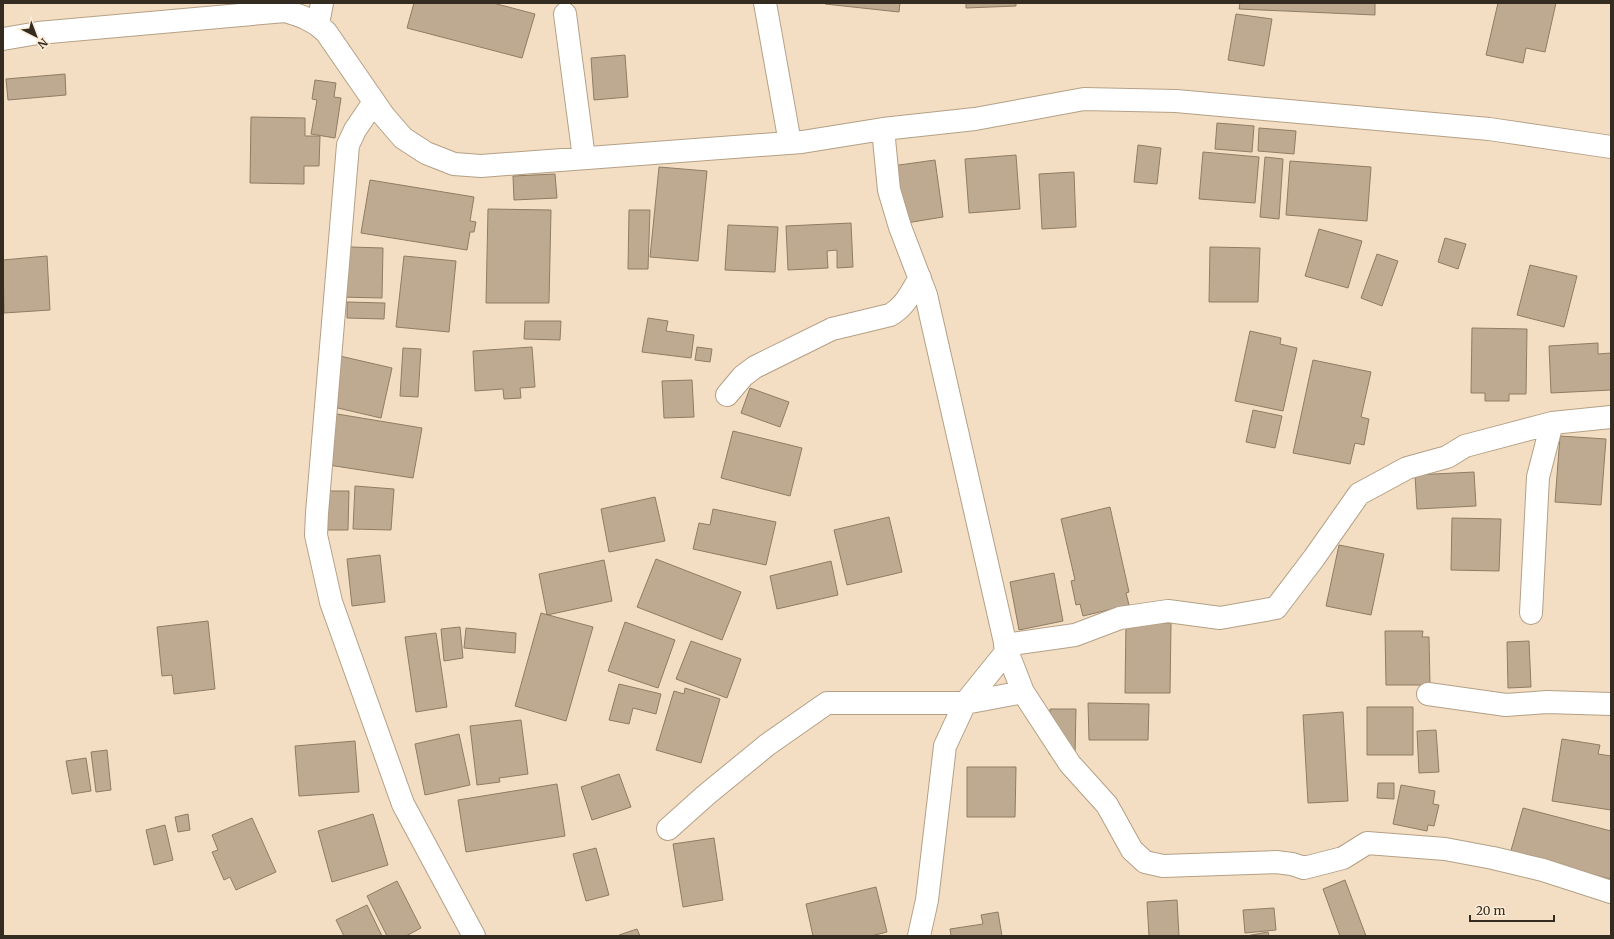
<svg xmlns="http://www.w3.org/2000/svg" width="1614" height="939" font-family="Merriweather,serif">
<style>
.building{fill:#beaa90;stroke:#8f7c63}
.lines{fill:none;stroke-linecap:round;stroke-linejoin:round}
.street-casing{stroke:#b4a086;stroke-width:24}
.street{stroke:#fff;stroke-width:22}
</style>
<rect width="100%" height="100%" fill="#f3dec3"/>
<path class="building" d="M414 3H493L535 14 522 58 407 28Z
M825 3H900L899 12 825 4Z
M966 3H1016V6L966 8Z
M1240 3H1375V15L1239 9Z
M1498 3H1556L1545 52 1526 48 1523 63 1486 55Z
M1236 14 1272 19 1264 66 1228 60Z
M625 55 628 97 594 100 591 58Z
M65 74 66 95 8 100 6 79Z
M315 80 336 83 334 97 341 98 335 138 311 134 317 100 312 99Z
M251 117 305 118V136H320L319 166H304V184L250 183Z
M1217 123 1254 126 1252 152 1215 149Z
M1259 128 1296 131 1294 154 1258 151Z
M1138 145 1161 148 1157 184 1134 182Z
M1203 152 1259 157 1255 203 1199 199Z
M1016 155 1020 209 969 213 965 159Z
M1265 157 1283 159 1279 219 1260 217Z
M935 160 943 217 900 224 892 166Z
M1290 161 1371 167 1367 221 1286 215Z
M659 167 707 171 698 261 650 257Z
M1074 172 1076 227 1042 229 1039 174Z
M555 174 557 198 514 200 513 176Z
M370 180 474 197 470 221 476 222 474 232H470L467 250 361 233Z
M488 209 551 210 549 303H486Z
M629 210H650L648 269H628Z
M851 223 853 267 837 268V250L827 251 828 268 788 270 786 226Z
M728 225 778 227 775 272 725 270Z
M1319 229 1362 241 1348 288 1305 276Z
M1445 238 1466 244 1458 269 1438 262Z
M350 247 383 248 382 298 340 297 341 276H348Z
M1210 247 1260 248 1258 302H1209Z
M1377 254 1398 261 1382 306 1361 298Z
M47 256 50 310 4 313 3 260Z
M404 256 456 261 449 332 396 327Z
M1530 265 1577 276 1564 327 1517 315Z
M347 302 385 303 384 319 347 318Z
M648 318 668 321 666 331 694 335 691 358 642 352Z
M525 321H561L560 340 524 339Z
M1472 328 1527 329 1526 394H1509V401H1485V393H1471Z
M1250 331 1281 338 1280 344 1297 348 1283 411 1235 401Z
M1598 343V354L1611 353V390L1551 393 1549 346Z
M532 347 535 387 520 388 521 398 504 399 503 389 475 391 473 351Z
M697 347 712 349 710 362 695 360Z
M403 348 421 349 418 397 400 396Z
M340 356 392 368 381 418 329 406Z
M1313 360 1371 372 1361 417 1369 419 1364 445 1355 443 1350 464 1293 453Z
M692 380 694 417 664 418 662 381Z
M750 388 789 402 780 427 741 413Z
M1253 410 1282 416 1275 448 1246 442Z
M331 413 422 428 413 478 322 464Z
M733 431 802 448 790 496 721 478Z
M1560 436 1606 439 1601 505 1555 502Z
M1474 472 1476 506 1417 509 1415 475Z
M355 486 394 489 391 530 353 529Z
M327 491H349L348 530H326Z
M655 497 665 541 609 552 601 509Z
M1110 507 1129 592 1126 593 1129 605 1083 616 1080 604 1076 605 1071 581 1075 580 1061 519Z
M713 509 776 522 766 565 693 549 699 523 710 525Z
M889 517 902 572 847 585 834 530Z
M1452 518 1501 519 1499 571 1451 570Z
M1339 545 1384 554 1371 615 1326 606Z
M380 555 385 602 352 606 347 559Z
M656 559 741 592 722 640 637 607Z
M604 560 612 601 547 615 539 574Z
M831 561 838 595 777 609 770 576Z
M1054 573 1063 621 1019 630 1010 582Z
M541 613 593 627 566 721 515 706Z
M208 621 215 689 174 694 172 675 162 676 157 627Z
M625 622 675 640 658 688 608 671Z
M1126 622 1171 623 1170 693H1125Z
M460 627 463 658 444 661 441 629Z
M466 628 516 633 515 653 464 648Z
M1385 631H1423L1422 637H1429L1430 685H1386Z
M436 633 447 707 416 712 405 637Z
M691 641 741 659 727 698 676 679Z
M1529 641 1531 687 1508 688 1507 642Z
M619 684 661 694 656 714 633 708 629 724 609 720Z
M685 688 720 699 701 763 656 750 674 691 684 694Z
M1088 703 1149 704 1148 740H1089Z
M1367 707H1413V755H1367Z
M1050 709H1076L1075 754H1049Z
M1343 712 1348 801 1308 803 1303 715Z
M521 720 528 774 499 778 500 782 477 785 470 726Z
M1436 730 1439 772 1419 773 1417 731Z
M459 734 470 785 425 795 415 744Z
M1562 739 1600 745 1598 754 1611 756V810L1552 801Z
M355 741 359 792 299 796 295 746Z
M107 750 111 790 96 792 91 752Z
M86 758 91 791 72 794 66 761Z
M967 767H1016L1015 817H967Z
M619 774 631 807 592 820 581 787Z
M1378 783H1394V799L1377 798Z
M557 784 565 836 466 852 458 800Z
M1401 785 1435 791 1433 804 1439 805 1434 826 1428 825 1427 831 1393 824Z
M1523 808 1611 831V879L1510 854Z
M188 814 190 830 178 832 175 817Z
M373 814 388 865 332 882 318 831Z
M252 818 276 872 236 890 230 877 224 880 212 852 218 850 212 835Z
M165 825 173 860 154 865 146 830Z
M714 838 723 900 683 907 673 844Z
M596 848 609 895 586 901 573 854Z
M1345 880 1366 936H1340L1323 889Z
M397 881 421 928 406 936H387L367 896Z
M876 887 887 932 871 936H813L806 904Z
M1177 900 1179 936H1149L1147 902Z
M367 905 382 936H344L336 920Z
M1274 908 1276 930 1245 933 1243 910Z
M998 912 1002 936H951L950 929 983 924 981 915Z
M637 929 640 936H620L619 935Z
M1268 932 1269 936H1246Z"/>
<g class="lines">
<defs>
<path id="street" d="M765 3 790 143
M565 14 584 158
M318 24 322 3
M3 39 38 33 285 11C301 16 314 20 326 32L384 116 403 138 426 153 454 164 481 166 802 142 883 129 975 119 1084 99 1176 101 1489 129 1611 147
M374 102 355 130 348 145 317 513 316 535 331 602 403 804 474 936
M883 129 889 190 900 227 926 295 1007 651 1023 692 1070 764 1107 805 1132 850 1145 862 1163 866 1276 862 1292 864 1304 868 1343 858 1367 843 1445 849 1493 858 1543 870 1611 892
M727 395 743 376 755 367 832 329 890 315C905 307 911 292 920 278
M1531 613 1538 477 1552 423
M1005 645 1075 635 1120 618 1168 611 1220 618 1276 608 1314 558 1359 494 1407 468 1447 457 1465 446 1552 423 1611 417
M1428 694 1506 705 1547 702 1611 704
M668 829 706 795 767 745 827 703H965L1023 692
M919 936 927 900 945 746 965 703 1007 651"/>
</defs>
<use href="#street" class="street-casing"/>
<use href="#street" class="street"/>
</g>
<rect width="1614" height="939" fill="none" stroke="#342c21" stroke-width="8"/>
<g transform="translate(36 36) rotate(138)" stroke="#fdecd6" stroke-width="3" paint-order="stroke">
<path d="M0-3L7 15L0 10L-7 15Z" fill="#342c21"/>
<text y="-6" font-size="11" font-weight="bold" text-anchor="middle" fill="#342c21">N</text>
</g>
<path d="M1470 915v6h84v-6" fill="none" stroke="#342c21" stroke-width="2"/>
<text x="1476" y="915" font-size="12" fill="#342c21" stroke="#fdecd6" stroke-width="3" paint-order="stroke">20 m</text>
</svg>
